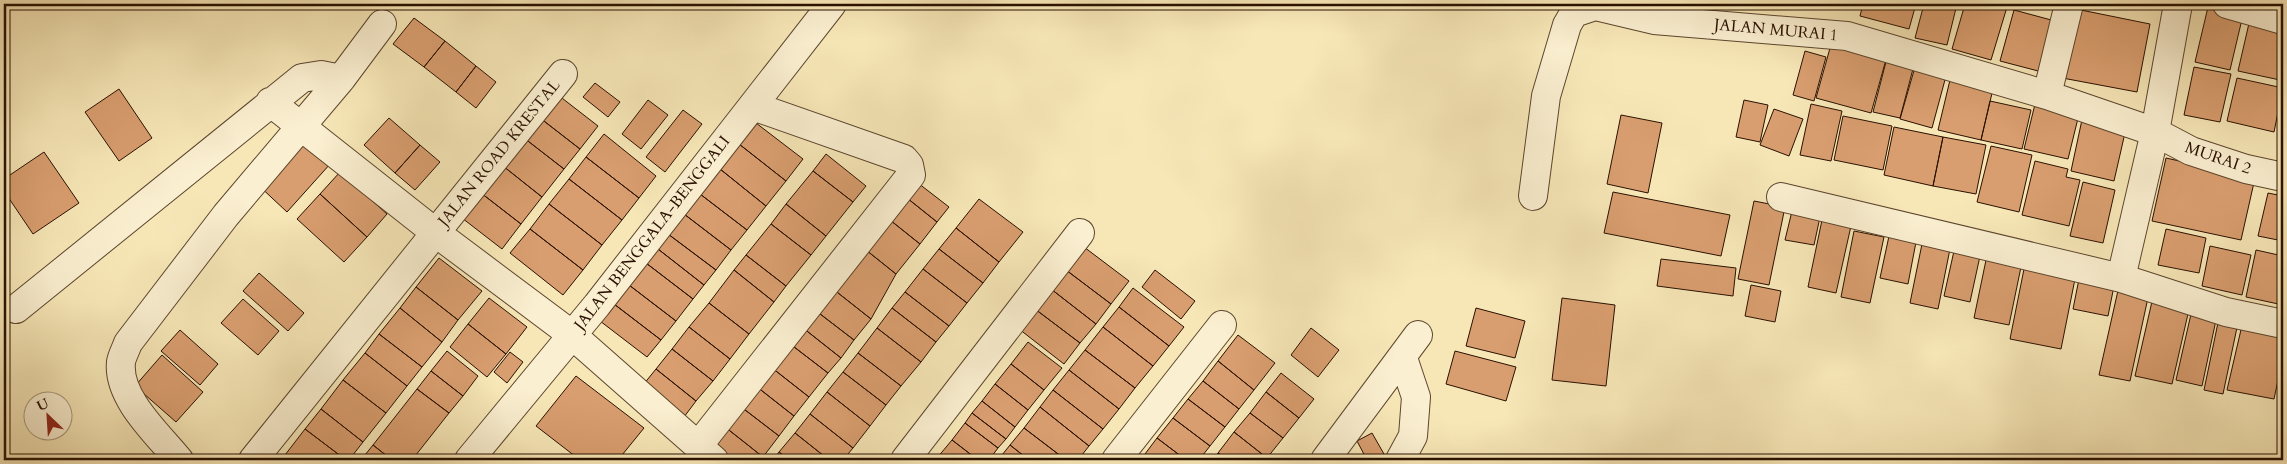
<svg xmlns="http://www.w3.org/2000/svg" width="2287" height="464" font-family="Cardo,serif">
<style>
.building{fill:#d99e6f;stroke:#291000}
.lines{fill:none;stroke-linecap:round;stroke-linejoin:round}
.minor-casing{stroke:#5c462e;stroke-width:30}
.minor{stroke:#faefd0;stroke-width:28}
.labels{text-anchor:middle;dominant-baseline:central;stroke-width:4.5;stroke-linejoin:round;paint-order:stroke}
.street-label{font-size:16px;fill:#291000;stroke:#faefd0}
</style>
<rect width="100%" height="100%" fill="#f7e7b7"/>
<filter id="stains"><feTurbulence type="fractalNoise" baseFrequency=".004" numOctaves="4"/><feColorMatrix values="0 0 0 0 .2 0 0 0 0 .09 0 0 0 0 .02 0 0 0 .5 -.17"/></filter>
<radialGradient id="worn" r=".72"><stop offset=".6" stop-color="#630" stop-opacity="0"/><stop offset="1" stop-color="#630" stop-opacity=".3"/></radialGradient>
<path class="building" d="M1863 4H1916L1909 29 1860 16Z
M1924 4H1957L1947 45 1915 38Z
M1965 4H1997L2007 7 1991 60 1952 49Z
M2208 7 2243 15 2230 70 2195 62Z
M2071 8 2150 24 2137 92 2057 77Z
M2014 10 2055 21 2042 72 2000 61Z
M414 18 445 41 424 67 393 44Z
M2250 19 2283 26V66L2280 80 2238 71Z
M445 41 476 66 456 92 424 67Z
M1832 41 1887 56 1871 113 1816 98Z
M1805 51 1826 57 1814 101 1793 95Z
M1887 58 1914 65 1900 118 1873 112Z
M476 66 496 82 476 108 456 92Z
M1915 67 1946 76 1932 128 1900 119Z
M2194 67 2231 74 2220 122 2184 115Z
M2237 78 2283 88 2274 132 2227 121Z
M1950 80 1993 89 1981 140 1938 130Z
M595 83 620 102 608 117 583 97Z
M119 89 152 138 119 161 85 112Z
M558 95 598 126 580 149 540 118Z
M648 100 668 115 641 149 622 134Z
M1744 100 1768 105 1760 142 1736 137Z
M2036 100 2080 110 2068 159 2024 149Z
M1990 101 2031 110 2022 149 1981 140Z
M1811 104 1842 111 1831 161 1800 155Z
M1774 109 1803 119 1789 156 1760 145Z
M683 110 702 124 665 172 646 157Z
M1621 115 1662 123 1648 193 1607 184Z
M2083 115 2127 124 2114 181 2071 171Z
M1843 116 1892 126 1883 170 1834 160Z
M389 118 420 145 395 173 364 145Z
M540 118 580 149 564 169 524 138Z
M756 123 803 159 786 181 739 144Z
M1894 127 1943 137 1933 186 1884 175Z
M604 134 656 176 639 198 586 157Z
M300 135 331 163 287 212 256 183Z
M1943 137 1986 145 1976 194 1933 186Z
M524 138 564 169 542 197 503 166Z
M739 144 786 181 766 206 720 169Z
M420 145 440 162 415 190 395 173Z
M1991 146 2032 155 2019 212 1977 202Z
M44 152 79 203 33 234 4 191V179Z
M826 154 866 186 853 202 813 171Z
M586 157 639 198 622 220 569 179Z
M2166 158 2255 178 2241 240 2152 221Z
M2035 161 2068 169 2066 177 2080 180 2069 226 2022 215Z
M503 166 542 197 521 224 481 193Z
M720 169 766 206 747 230 700 194Z
M813 171 853 202 826 236 786 204Z
M340 172 387 214 367 237 320 194Z
M569 179 622 220 602 245 549 204Z
M2083 182 2115 190 2103 243 2070 236Z
M918 183 949 207 937 222 907 198Z
M1613 192 1730 215 1721 256 1604 233Z
M481 193 521 224 502 249 462 218Z
M2268 193 2283 196V241L2258 236Z
M320 194 367 237 344 262 297 219Z
M700 194 747 230 731 250 684 214Z
M907 198 937 222 920 244 890 220Z
M979 199 1023 232 999 262 956 228Z
M1754 201 1785 207 1769 285 1738 279Z
M549 204 602 245 583 270 530 229Z
M786 204 826 236 811 255 771 224Z
M1792 211 1820 217 1814 245 1785 240Z
M684 214 731 250 716 270 668 234Z
M890 220 920 244 896 274 866 250Z
M1822 220 1851 226 1836 293 1808 287Z
M771 224 811 255 786 286 746 255Z
M956 228 999 262 983 283 939 249Z
M530 229 583 270 563 295 510 253Z
M2166 229 2206 238 2199 273 2158 265Z
M1854 231 1884 237 1870 303 1841 297Z
M668 234 716 270 704 285 658 249Z
M1889 236 1916 242 1908 284 1880 278Z
M1922 244 1950 249 1938 309 1910 303Z
M2210 246 2251 255 2242 295 2202 286Z
M1084 247 1129 281 1111 304 1066 270Z
M658 249 704 285 693 299 646 263Z
M939 249 983 283 967 303 923 269Z
M866 250 896 274 871 319 828 285Z
M2256 250 2283 256V305L2246 297Z
M1954 251 1980 256 1970 302 1944 296Z
M746 255 786 286 774 302 734 270Z
M439 258 482 291 458 320 416 287Z
M1661 259 1736 268 1733 296 1657 286Z
M1986 260 2021 267 2009 325 1974 318Z
M646 263 693 299 676 321 629 285Z
M2025 264 2076 274 2061 349 2010 339Z
M923 269 967 303 949 326 905 292Z
M734 270 774 302 749 334 709 303Z
M1066 270 1111 304 1096 324 1051 289Z
M1155 270 1195 301 1181 319 1142 287Z
M259 273 304 313 288 331 243 291Z
M2079 279 2114 286 2108 316 2073 309Z
M629 285 676 321 661 340 614 304Z
M828 285 871 319 854 340 811 307Z
M1751 285 1781 291 1775 322 1745 316Z
M2119 286 2149 293 2130 381 2099 375Z
M416 287 458 320 442 342 400 308Z
M1133 288 1184 327 1169 346 1119 307Z
M1051 289 1096 324 1080 343 1035 309Z
M905 292 949 326 936 342 892 308Z
M2153 297 2190 305 2172 384 2135 376Z
M489 298 527 327 506 354 468 324Z
M1562 298 1615 305 1606 386 1552 380Z
M243 299 279 331 258 355 221 323Z
M709 303 749 334 730 359 689 327Z
M614 304 661 340 647 357 600 321Z
M811 307 854 340 841 358 798 324Z
M1119 307 1169 346 1153 366 1103 327Z
M400 308 442 342 422 367 379 334Z
M892 308 936 342 921 362 877 328Z
M1476 308 1525 321 1515 358 1466 346Z
M1035 309 1080 343 1064 364 1019 329Z
M2220 313 2239 318 2223 394 2204 390Z
M2191 314 2216 320 2202 386 2176 380Z
M2243 321 2283 330V357L2274 399 2227 390Z
M468 324 506 354 487 377 450 347Z
M798 324 841 358 828 373 785 340Z
M689 327 730 359 713 381 672 349Z
M1103 327 1153 366 1135 388 1085 350Z
M877 328 921 362 901 386 858 353Z
M1311 328 1339 350 1318 377 1291 355Z
M180 330 218 364 200 385 161 351Z
M379 334 422 367 407 386 365 353Z
M1238 335 1275 363 1254 390 1218 361Z
M785 340 828 373 809 397 767 364Z
M1028 342 1062 368 1044 390 1011 364Z
M672 349 713 381 696 401 656 369Z
M1085 350 1135 388 1119 409 1069 370Z
M447 351 478 376 463 396 431 371Z
M1455 351 1516 367 1506 401 1446 384Z
M510 352 523 362 507 383 494 372Z
M365 353 407 386 386 413 343 380Z
M858 353 901 386 886 405 843 372Z
M162 355 203 392 176 422 135 386Z
M1218 361 1254 390 1239 409 1203 381Z
M767 364 809 397 794 416 752 383Z
M1011 364 1044 390 1028 410 995 384Z
M656 369 696 401 684 417 643 385Z
M1069 370 1119 409 1103 429 1053 390Z
M431 371 463 396 449 413 417 389Z
M843 372 886 405 870 426 827 392Z
M1281 373 1314 399 1299 418 1266 392Z
M576 376 644 428 618 460H580L536 426Z
M343 380 386 413 363 442 321 409Z
M1203 381 1239 409 1225 427 1188 399Z
M2283 381V403L2278 402Z
M752 383 794 416 779 436 736 403Z
M995 384 1028 410 1015 427 982 401Z
M417 389 449 413 412 460H392L373 445Z
M1053 390 1103 429 1089 446 1040 407Z
M827 392 870 426 853 448 810 414Z
M1266 392 1299 418 1283 438 1250 413Z
M1188 399 1225 427 1210 446 1173 418Z
M982 401 1015 427 1006 439 972 413Z
M736 403 779 436 763 457 720 423Z
M1040 407 1089 446 1078 460H1066L1024 428Z
M321 409 363 442 349 460H346L305 429Z
M972 413 1006 439 998 448 965 423Z
M1250 413 1283 438 1267 458 1234 432Z
M810 414 853 448 843 460H829L795 433Z
M1173 418 1210 446 1199 460H1186L1157 438Z
M720 423 763 457 760 460H728L705 442Z
M965 423 998 448 989 460H978L952 440Z
M1024 428 1066 460H1029L1010 445Z
M305 429 346 460H291L285 455Z
M1234 432 1267 458 1265 460H1228L1218 453Z
M795 433 829 460H789L779 452Z
M1372 433 1384 454 1374 460H1367L1357 441Z
M1157 438 1186 460H1145L1142 458Z
M952 440 978 460H940L937 458Z
M373 445 392 460H361Z
M1010 445 1029 460H998Z
M779 452 789 460H773Z
M1218 453 1228 460H1213Z"/>
<g class="lines">
<defs>
<path id="minor" d="M2178 4 2155 132 2121 278 2226 312 2283 324
M2227 4 2283 20
M2047 95 2069 4
M270 102 436 233 571 334 714 460
M1533 196 1546 96 1567 25 1574 13 1595 6 1654 20 1847 36 2047 95 2155 132 2191 151 2246 169 2283 177
M1781 197 2121 278
M16 309 302 78 321 75 341 79
M698 446 911 175 909 165 904 159 753 106
M179 460C158 434 117 398 121 362 122 356 126 349 128 343L226 215 341 79 382 24
M253 460 563 74
M469 460 597 305 832 4
M905 460 1080 233
M1116 460 1222 325
M1325 460 1418 335
M1400 460 1413 436 1416 397 1403 358"/>
</defs>
<use href="#minor" class="minor-casing"/>
<use href="#minor" class="minor"/>
</g>
<g class="labels">
<g class="street-label">
<text transform="translate(1776 30) rotate(5)">JALAN MURAI 1</text>
<text transform="translate(499 153) rotate(-51)">JALAN ROAD KRESTAL</text>
<text transform="translate(2218 158) rotate(19)">MURAI 2</text>
<text transform="translate(652 233) rotate(-52)">JALAN BENGGALA-BENGGALI</text>
</g>
</g>
<rect width="2287" height="464" fill="none" stroke="#f7e7b7" stroke-width="20"/>
<rect x="5" y="5" width="2277" height="454" fill="none" stroke="#291000" stroke-width="2.5"/>
<rect x="10" y="10" width="2267" height="444" fill="none" stroke="#291000"/>
<g transform="translate(48 416) rotate(335)"><circle r="24" fill="#faefd0" stroke="#a6967d"/>
<path d="M0-4L9 19L0 12L-9 19Z" fill="#8f2418"/>
<text y="-8" font-size="14" font-weight="bold" text-anchor="middle" fill="#291000">U</text>
</g>
<rect width="100%" height="100%" filter="url(#stains)"/>
<rect width="100%" height="100%" fill="url(#worn)"/>
</svg>
